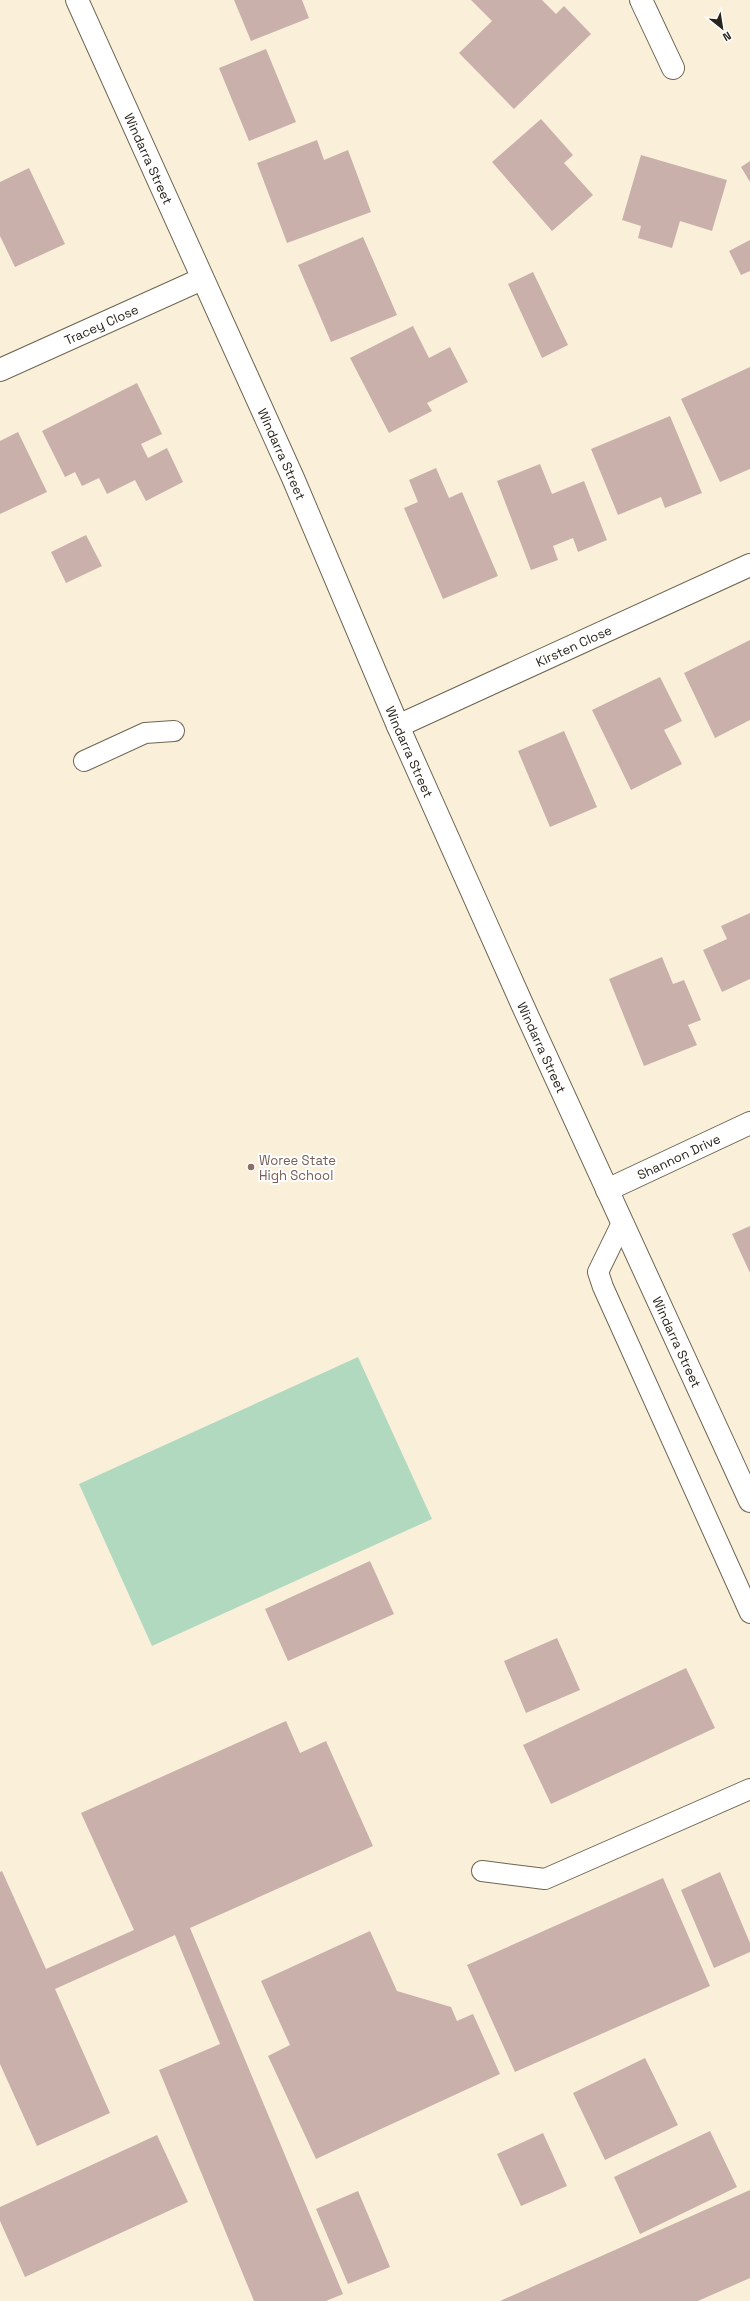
<svg xmlns="http://www.w3.org/2000/svg" width="750" height="2301" font-family="'Space Grotesk',sans-serif">
<style>
.green{fill:#b1d9c0}
.building{fill:#c9b0ab}
.lines{fill:none;stroke-linecap:round;stroke-linejoin:round}
.service-casing{stroke:#6e6552;stroke-width:22}
.minor-casing{stroke:#6e6552;stroke-width:24}
.tertiary-casing{stroke:#6e6552;stroke-width:24}
.service{stroke:#fff;stroke-width:20}
.minor{stroke:#fff;stroke-width:22}
.tertiary{stroke:#fff;stroke-width:22}
.education-dot{fill:#8d6e63;stroke:#fff;stroke-width:1.5}
.labels{text-anchor:middle;dominant-baseline:central;stroke-width:4;stroke-linejoin:round;paint-order:stroke}
.street-label{font-size:13px;fill:#28241c;stroke:#fff}
.education-label{font-size:13px;fill:#785e54;stroke:#fff;text-anchor:start}
</style>
<rect width="100%" height="100%" fill="#faf0da"/>
<path class="green" d="M358 1357 432 1519 152 1646 79 1484Z"/>
<path class="building" d="M234 0H302L309 18 251 41Z
M471 0H542L556 14 564 6 591 34 514 109 459 53 492 21Z
M266 49 296 122 249 141 219 68Z
M541 119 573 155 564 163 593 195 552 231 492 162Z
M317 140 324 160 348 150 371 212 287 243 257 163Z
M641 155 727 180 712 231 680 221 672 248 638 238 641 226 622 220Z
M750 161V182L741 167Z
M29 168 65 244 15 267 0 236V182Z
M363 237 397 315 331 342 298 265Z
M750 240V271L741 275 729 251Z
M533 272 568 345 542 358 508 284Z
M413 326 429 358 450 347 468 382 427 403 432 411 389 433 350 358Z
M750 367V469L720 482 681 399Z
M137 383 162 434 141 444 148 458 167 448 183 482 146 501 135 480 107 494 99 478 82 486 75 472 65 477 42 431Z
M670 416 702 493 665 508 661 497 618 515 591 449Z
M18 432 47 492 0 514V441Z
M540 464 552 494 584 481 607 540 578 552 573 538 553 546 558 560 531 570 497 481Z
M436 468 449 498 462 492 498 576 443 599 404 508 418 502 409 480Z
M86 535 102 566 66 583 51 552Z
M750 640V720L715 738 684 673Z
M660 677 682 721 664 730 682 764 631 790 592 710Z
M564 731 597 807 550 827 518 751Z
M750 913V979L722 992 703 950 727 939 721 926Z
M662 957 673 984 684 980 701 1020 688 1025 697 1045 644 1066 609 979Z
M750 1226V1273L732 1234Z
M370 1561 394 1614 288 1661 265 1609Z
M557 1638 580 1690 526 1713 504 1661Z
M686 1668 715 1728 551 1804 523 1745Z
M286 1721 300 1753 326 1741 373 1846 190 1928 343 2294 326 2301H254L159 2070 220 2044 175 1935 55 1989 110 2113 37 2146 0 2064V1872L2 1871 46 1969 134 1930 81 1813Z
M720 1872 750 1943V1952L714 1968 681 1890Z
M663 1878 710 1986 515 2072 467 1965Z
M370 1931 397 1991 451 2007 457 2021 473 2014 500 2074 316 2159 268 2056 290 2045 261 1981Z
M645 2058 678 2125 605 2160 573 2093Z
M710 2131 737 2187 640 2234 614 2177Z
M543 2133 567 2186 521 2206 497 2154Z
M157 2135 188 2202 25 2277 0 2221V2207Z
M750 2190V2278L698 2301H500Z
M358 2191 390 2267 348 2284 316 2209Z"/>
<g class="lines">
<defs>
<path id="service" d="M84 761 145 733 174 731
M622 1223 598 1272 603 1287 750 1613
M482 1871 545 1879 750 1789"/>
<g id="minor">
<path d="M641 0 673 68"/>
<path id="s1" d="M0 370 202 279"/>
<path id="s2" d="M398 726 750 565"/>
</g>
<g id="tertiary">
<path id="s3" d="M77 0 293 478 398 726 522 1004 750 1501"/>
<path id="s4" d="M607 1190 750 1123"/>
</g>
</defs>
<use href="#service" class="service-casing"/>
<use href="#minor" class="minor-casing"/>
<use href="#tertiary" class="tertiary-casing"/>
<use href="#service" class="service"/>
<use href="#minor" class="minor"/>
<use href="#tertiary" class="tertiary"/>
</g>
<circle class="education-dot" cx="251" cy="1167" r="4"/>
<g class="labels">
<g class="street-label">
<text stroke="none"><textPath href="#s3" startOffset="174">Windarra Street</textPath></text>
<text stroke="none"><textPath href="#s1" startOffset="111">Tracey Close</textPath></text>
<text stroke="none"><textPath href="#s3" startOffset="498">Windarra Street</textPath></text>
<text stroke="none"><textPath href="#s2" startOffset="193">Kirsten Close</textPath></text>
<text stroke="none"><textPath href="#s3" startOffset="822">Windarra Street</textPath></text>
<text stroke="none"><textPath href="#s3" startOffset="1146">Windarra Street</textPath></text>
<text stroke="none"><textPath href="#s4" startOffset="79">Shannon Drive</textPath></text>
<text stroke="none"><textPath href="#s3" startOffset="1470">Windarra Street</textPath></text>
</g>
<g class="education-label">
<text x="259" y="1160">Woree State<tspan x="259" dy="15">High School</tspan></text>
</g>
</g>
<g transform="translate(722 28) rotate(150)" stroke="#ffffff" stroke-width="3" paint-order="stroke">
<path d="M0-3L7 15L0 10L-7 15Z" fill="#28241c"/>
<text y="-6" font-size="11" font-weight="bold" text-anchor="middle" fill="#28241c">N</text>
</g>
</svg>
